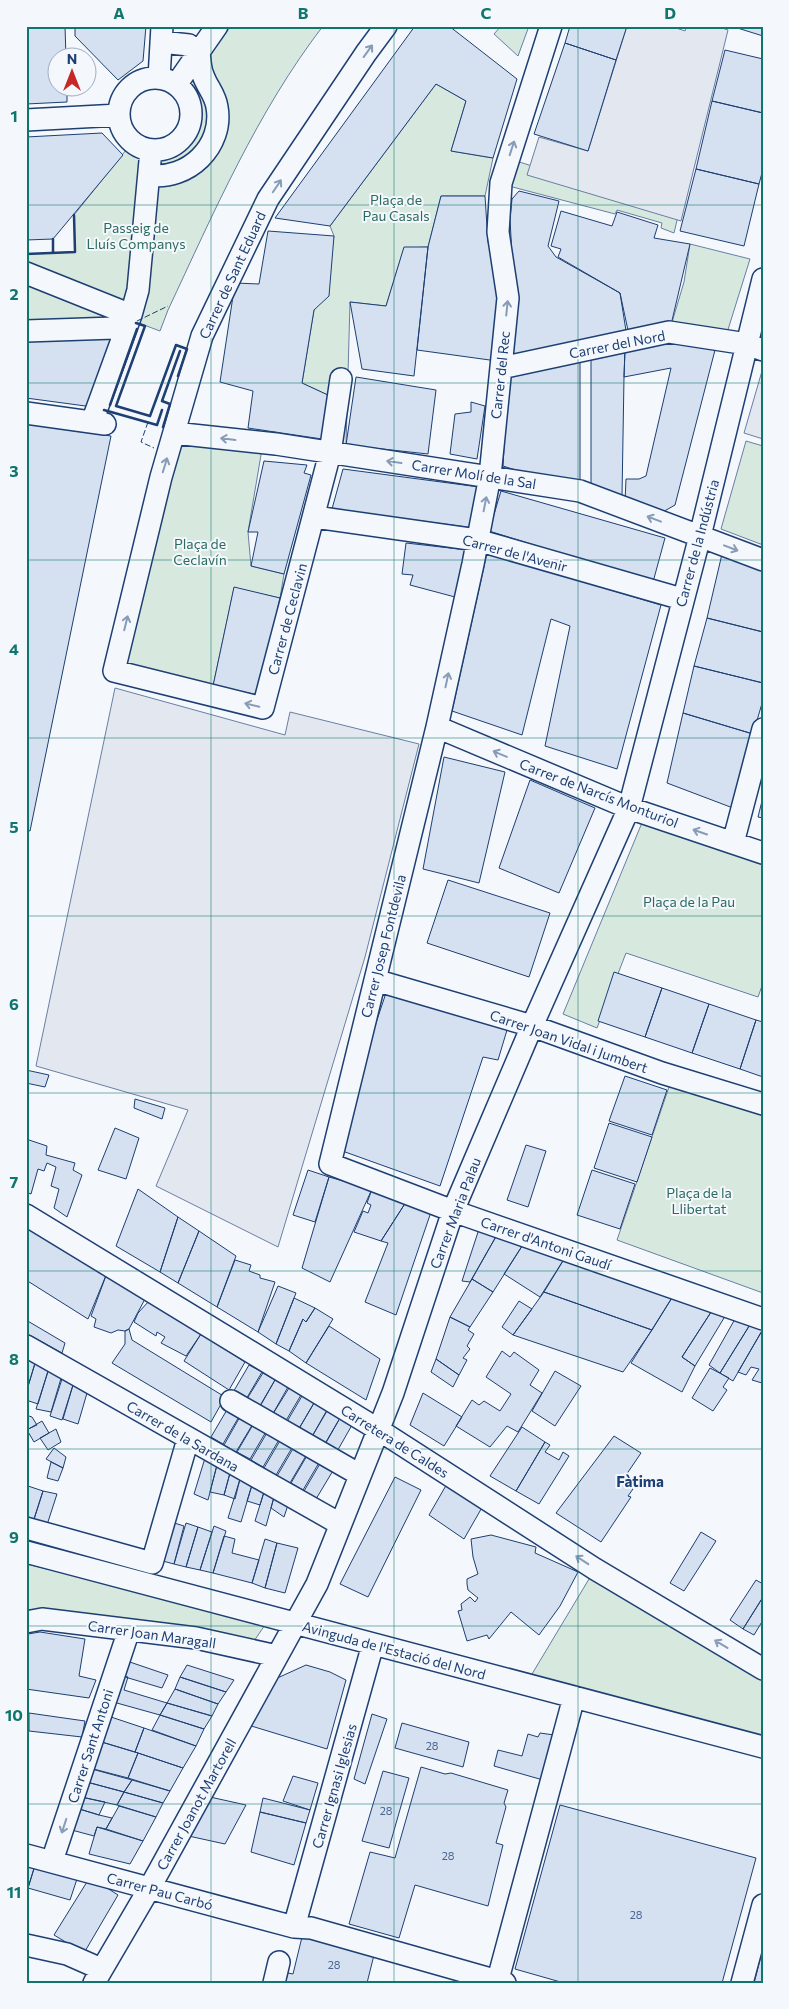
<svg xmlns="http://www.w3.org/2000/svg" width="789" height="2009" font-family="Commissioner,sans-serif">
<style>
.green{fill:#d7e8df;stroke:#687fa3}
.parking{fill:#e3e8f0;stroke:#687fa3}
.building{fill:#d5e0f0;stroke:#1d3f73}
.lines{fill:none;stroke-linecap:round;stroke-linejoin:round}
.minor-casing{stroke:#1d3f73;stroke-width:24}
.minor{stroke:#f4f7fb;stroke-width:21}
.fence{stroke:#1d3f73;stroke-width:1;stroke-dasharray:6 2.5;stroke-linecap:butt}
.wall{stroke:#1d3f73;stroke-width:2.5}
.oneway{stroke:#889bb7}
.grid{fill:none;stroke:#0f766e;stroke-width:1;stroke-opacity:0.55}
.labels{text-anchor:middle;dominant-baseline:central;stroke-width:4;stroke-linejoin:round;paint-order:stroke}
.number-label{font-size:11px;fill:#4b6792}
.park-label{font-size:14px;fill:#2c6c60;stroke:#f4f7fb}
.street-label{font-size:14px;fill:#1d3f73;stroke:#f4f7fb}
.neighbourhood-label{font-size:15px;font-weight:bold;fill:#1d3f73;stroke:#f4f7fb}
.neatline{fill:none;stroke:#0f766e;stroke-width:2}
.grid-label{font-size:16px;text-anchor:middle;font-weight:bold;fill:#0f766e}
</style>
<rect width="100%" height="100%" fill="#f4f7fb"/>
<path class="green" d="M223 26H323C257 112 214 212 168 310L160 331 136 322 26 326V254L75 252 74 215 130 145C146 162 171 150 188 141L195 106 183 86Z
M501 26H529L518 56 494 34Z
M436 84 466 101 451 151 493 158 485 196H441L428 247 404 248 386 306 350 302 346 445 322 439 330 396 302 383 314 310 334 236 330 226Z
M513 160 679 212 674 233 661 228 662 223 617 210 615 214 505 185Z
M690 244 750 259 726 336 670 329 684 282Z
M181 433 263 443 248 532 251 566 284 574 280 598 234 588 213 686 116 662Z
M746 441 763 446V545L721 529Z
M646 813 763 853V983L758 997 626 953 597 1028 563 1014Z
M671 1081 763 1111V1293L617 1240Z
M26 1564 267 1622 252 1644 26 1609Z
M595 1569 763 1669V1747L526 1684Z"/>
<path class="parking" d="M627 26H670L685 31 687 26H716L728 30 681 221 527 175 539 137 588 151Z
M762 371H763V439L744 433Z
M115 688 285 735 290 712 419 744 365 957 278 1247 156 1186 188 1110 36 1066Z"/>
<path class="building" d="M26 26H65L66 58H58V88H67V102L26 104Z
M75 26H146L143 61 118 80 75 36Z
M415 26H449L517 79 493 158 451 151 466 101 436 84 330 226 275 218Z
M570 26H627L616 60 565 43Z
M731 26H763V36Z
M565 43 616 60 588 151 534 134Z
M725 50 763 59V113L712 101Z
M712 101 763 113V169L759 184 696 169Z
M102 133 123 155 53 239 26 240V137Z
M696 169 759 184 744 246 680 231Z
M519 191 559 201 548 246 556 257 620 293 627 337 510 360 515 313 510 219 512 199Z
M441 196H485L488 242 502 287 497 361 417 350 428 247Z
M561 211 612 226 617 212 658 225 654 238 690 244 670 329 629 335 620 293 558 257 561 249 551 246Z
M268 231 334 236 329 296 314 310 302 383 330 396 322 439 248 428 253 391 220 382 235 283 259 284Z
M404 247H428L414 376 362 369 350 302 386 306Z
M120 336 93 407 26 398V338Z
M670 340 715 350 675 505 661 513 625 502 626 479H639L646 476 671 368 624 377 625 349Z
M625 349 624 377 622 496 591 491V359Z
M580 357V491L503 466 508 372Z
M356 377 436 390 428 454 346 445Z
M471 402 485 406 477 459 450 454 455 414 471 412Z
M26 424 111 436 30 831 26 830Z
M264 461 307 465 304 473 311 475 284 574 251 566 258 532H248Z
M343 469 479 487 474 528 332 509Z
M501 491 665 538 653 582 489 531Z
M406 543 468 550 455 597 410 585 413 575 402 574Z
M487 553 661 605 617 769 545 746 570 626 551 619 522 735 452 711Z
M722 554 763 571V632L707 618Z
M234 587 280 598 259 695 213 686Z
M707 618 763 632V683L694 666Z
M694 666 763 683V700L753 734 683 713Z
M683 713 753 734 733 808 667 783Z
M444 757 505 772 479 883 423 869Z
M530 780 595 808 559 893 499 868Z
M763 797V818L758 817Z
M448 880 550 913 529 977 427 943Z
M614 972 662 988 645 1037 598 1021Z
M662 988 709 1004 692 1053 645 1037Z
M387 990 507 1030 498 1060 483 1057 440 1186 334 1148Z
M709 1004 756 1020 740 1069 692 1053Z
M756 1020 763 1022V1077L740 1069Z
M26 1070 49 1075 45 1087 26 1083Z
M625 1076 667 1090 652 1135 609 1121Z
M135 1099 165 1108 162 1119 134 1108Z
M609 1123 652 1137 637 1182 594 1168Z
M115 1128 139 1138 126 1179 98 1170Z
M26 1139 47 1146 46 1155 75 1163 73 1170 82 1175 67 1217 54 1208 59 1189 51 1186 56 1167 47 1163 44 1171 38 1169 31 1194 26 1192Z
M526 1145 546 1151 528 1207 507 1200Z
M308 1170 329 1177 315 1222 293 1215Z
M592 1170 635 1184 620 1229 577 1215Z
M329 1177 372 1189 330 1282 302 1268Z
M138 1189 178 1217 160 1272 116 1246Z
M372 1189 406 1202 381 1241 354 1232 363 1211 368 1213 371 1205 367 1203Z
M406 1202 432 1209 396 1315 365 1302 388 1243 381 1241Z
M178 1217 199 1231 178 1283 160 1272Z
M480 1226 498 1233 470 1282 462 1281Z
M26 1227 107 1273 88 1319 26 1280Z
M199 1231 236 1256 217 1307 178 1283Z
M498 1233 524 1243 493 1292 472 1279Z
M524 1243 566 1256 540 1297 504 1274Z
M566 1256 675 1293 652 1330 544 1292Z
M235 1260 251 1265 249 1271 260 1275V1278L275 1282 258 1332 217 1307Z
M107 1273 145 1299 129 1329 125 1331 118 1330 111 1333 94 1327 96 1319 91 1316Z
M472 1279 493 1292 470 1327 450 1317Z
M278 1286 296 1293 276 1344 258 1332Z
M544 1292 652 1330 623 1372 513 1335Z
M673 1296 713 1309 682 1357 695 1366 682 1392 631 1363Z
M294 1298 315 1308 306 1322 303 1319 289 1351 276 1344Z
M149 1301 201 1334 186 1356 161 1343 165 1337 157 1332 156 1336 134 1322 138 1313Z
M519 1301 532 1309 513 1335 502 1327Z
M315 1308 333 1319 306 1363 289 1351 303 1319 306 1322Z
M713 1309 727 1313 695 1366 682 1357Z
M450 1317 470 1327 468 1330 474 1334 467 1346 470 1349 463 1358 467 1360 459 1375 436 1359Z
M735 1319 751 1323 720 1373 709 1365Z
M26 1320 65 1343 62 1353 26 1333Z
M751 1323 763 1329 733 1381 720 1373Z
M329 1326 380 1359 366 1400 306 1363Z
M129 1329 132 1340 225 1397 211 1422 112 1363 125 1344V1331Z
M763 1329V1383H762L752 1380 759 1369 751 1367 746 1375 738 1372Z
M201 1334 245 1362 229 1390 184 1361Z
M502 1351 510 1357 514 1352 539 1370 530 1385 542 1393 518 1432 507 1426 490 1447 456 1426 472 1400 479 1405 484 1401 500 1411 511 1394 486 1377Z
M26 1355 36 1360 26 1393Z
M436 1359 459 1375 453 1387 431 1372Z
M36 1360 49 1368 38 1404 26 1400V1393Z
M249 1365 262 1372 245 1401 232 1394Z
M49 1368 62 1375 51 1412 36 1409Z
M710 1368 729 1378 723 1387 727 1390 713 1411 692 1398Z
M555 1371 581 1386 555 1426 532 1411Z
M263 1373 275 1380 258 1409 245 1402Z
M62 1379 73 1385 62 1420 50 1416Z
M275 1380 288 1387 271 1417 258 1410Z
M73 1385 87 1393 78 1424 63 1419Z
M289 1388 301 1395 284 1424 271 1417Z
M423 1393 462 1417 444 1446 410 1425Z
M302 1396 314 1403 297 1432 285 1425Z
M314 1403 327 1410 310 1440 297 1432Z
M228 1408 240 1415 223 1444 211 1437Z
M327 1411 340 1418 323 1447 310 1440Z
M26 1415 32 1417 37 1425 26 1430Z
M241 1415 254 1422 236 1452 224 1445Z
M340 1418 352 1425 335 1455 323 1448Z
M42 1421 49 1433 34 1442 27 1430Z
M254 1423 267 1430 250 1459 237 1452Z
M522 1427 545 1442 516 1491 490 1476Z
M56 1429 61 1442 48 1450 40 1438Z
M268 1431 280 1438 263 1467 251 1460Z
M614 1436 641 1453 622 1481 633 1489 628 1496 631 1497 601 1542 556 1513Z
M281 1439 293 1446 276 1475 264 1468Z
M545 1442 550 1445 545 1452 559 1460 563 1452 569 1456 539 1504 516 1491Z
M294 1447 307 1454 290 1483 277 1476Z
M54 1448 66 1457 63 1468 46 1459Z
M308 1454 320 1461 303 1490 291 1483Z
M205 1458 217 1465 208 1500 194 1494Z
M51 1462 63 1468 58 1481 47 1478Z
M321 1462 334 1469 316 1499 304 1491Z
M217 1465 230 1473 224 1495 210 1492Z
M230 1473 240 1479 235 1499 224 1495Z
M395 1477 421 1490 368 1597 340 1584Z
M240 1479 252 1485 241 1522 228 1518Z
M448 1482 484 1504 464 1539 429 1515Z
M252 1485 264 1492 260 1505 247 1501Z
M28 1486 43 1491 31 1529 26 1526V1495Z
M43 1491 57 1494 46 1528 32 1525Z
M264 1492 274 1497 266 1526 255 1521Z
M274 1497 288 1505 284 1517 271 1508Z
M171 1522 184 1526 174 1564 159 1560Z
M186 1523 198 1527 186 1567 174 1564Z
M214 1526 226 1531 213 1573 200 1570Z
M198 1527 212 1532 200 1570 186 1567Z
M701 1532 716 1541 684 1591 670 1583Z
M491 1535 536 1547 535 1553 578 1572 560 1606 539 1635 511 1612 489 1639 487 1635 467 1641 458 1611 462 1610 461 1604 470 1597 475 1602 478 1598 468 1590 467 1584V1579L478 1574 473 1557 471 1539Z
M224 1536 235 1539 232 1553 259 1560 252 1583 213 1573Z
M265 1539 277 1543 265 1588 252 1583Z
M277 1543 298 1548 285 1593 265 1588Z
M756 1580 763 1584V1597L743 1629 730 1620Z
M763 1597V1620L754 1635 743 1629Z
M40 1632 85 1639 79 1676 96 1680 89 1698 26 1689V1639L28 1634Z
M121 1659 168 1675 162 1688 115 1674Z
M187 1665 234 1680 226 1692 180 1677Z
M306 1665 330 1672 346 1680 327 1749 248 1725 273 1680Z
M115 1674 128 1677 124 1690 167 1703 160 1715 106 1700Z
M180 1677 226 1692 218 1704 175 1689Z
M175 1689 218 1704 212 1716 167 1703Z
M167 1703 212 1716 204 1729 160 1715Z
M29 1713 85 1721 82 1737 29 1731Z
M372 1714 387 1719 365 1784 354 1779Z
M105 1715 144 1728 135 1752 95 1740Z
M160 1715 204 1729 196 1746 152 1730Z
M402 1723 469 1742 463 1767 395 1748Z
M144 1728 196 1746 183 1768 135 1752Z
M540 1733 554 1735 543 1780 494 1766 498 1750 522 1756 528 1734 538 1737Z
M95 1740 138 1753 128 1778 86 1767Z
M138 1753 183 1768 170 1791 128 1778Z
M421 1767 445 1774 451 1773 508 1790 504 1803 506 1807 496 1843 503 1845 488 1906 415 1885 399 1938 349 1924 370 1852 395 1858Z
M88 1768 132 1780 124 1792 83 1781Z
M383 1771 409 1778 389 1848 362 1841Z
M293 1776 318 1783 310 1810 283 1801Z
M132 1780 170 1791 163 1803 124 1792Z
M83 1781 124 1792 117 1805 77 1796Z
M124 1792 163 1803 156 1817 117 1805Z
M201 1795 246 1805 225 1844 184 1835Z
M81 1797 105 1802 99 1815 76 1808Z
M263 1798 310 1810 306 1823 260 1812Z
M560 1805 756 1858 722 1983H564L515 1969Z
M119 1806 156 1817 143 1841 106 1829Z
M73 1807 99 1815 112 1818 106 1829 97 1827 94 1836 68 1829Z
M260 1812 306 1823 294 1865 251 1852Z
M97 1827 143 1841 130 1864 89 1854Z
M26 1860 36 1862 28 1888H26Z
M36 1862 79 1873 70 1900 28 1888Z
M90 1877 118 1895 84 1953 54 1935Z
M302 1937 374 1955 367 1983H285L288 1973 293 1974Z
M763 1949V1983H754L762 1952Z"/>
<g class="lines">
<defs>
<path id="minor" d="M551 26 501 183 498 232 508 298 490 476 473 564 437 727 330 1164 453 1211 763 1319
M159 78 162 26
M119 114a36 36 0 1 1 72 0a36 36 0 1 1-72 0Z
M176 85 217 26
M26 120 119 115
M149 175C188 181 224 146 217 107 215 94 207 87 203 75 200 69 200 59 199 52L189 45 161 42
M26 273 131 315
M26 331 114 328 131 315
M501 368 669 332 747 344 763 350
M341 379 330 453 263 708 114 671 161 477 202 336 268 199 366 53 386 26
M26 413 105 424
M92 422 131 315 138 290 151 150
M174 433 276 444 580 491 763 560
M315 517 477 540 682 599
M437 727 629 808 763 853
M733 843 763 729
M375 980 532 1026 662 1073 763 1104
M26 1215 379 1430 595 1569 763 1669
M26 1346 340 1524
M231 1401 360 1475
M26 1528 152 1563 188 1439
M26 1552 763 1747
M26 1622 42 1619 196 1638 277 1656
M26 1855 294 1927 311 1928 505 1983
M52 1861 129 1630
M294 1927 373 1644
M26 1945 67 1954 101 1969
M94 1983 149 1889 317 1584 393 1393 453 1211 532 1026 629 808 700 536 763 279
M274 1983 279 1962
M497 1983 574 1697
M742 1983 763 1905"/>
</defs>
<use href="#minor" class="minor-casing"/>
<use href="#minor" class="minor"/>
<path class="fence" d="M137 321 168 306
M148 422 141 442 154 448"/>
<path class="wall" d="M53 239V253
M26 254 75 252 74 215
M136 323 145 326 116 406 150 416 176 345 187 349 178 376
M110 405 137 329
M104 410 157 425 162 410
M163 427 170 404 162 401 180 351"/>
</g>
<defs><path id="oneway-shaft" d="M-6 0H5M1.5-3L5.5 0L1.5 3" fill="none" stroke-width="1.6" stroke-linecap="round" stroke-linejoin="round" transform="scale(1.25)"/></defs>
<g class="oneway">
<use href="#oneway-shaft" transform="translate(368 51) rotate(-54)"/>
<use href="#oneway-shaft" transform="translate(512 148) rotate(-72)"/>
<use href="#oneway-shaft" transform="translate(277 186) rotate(-56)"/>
<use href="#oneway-shaft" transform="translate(507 308) rotate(-84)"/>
<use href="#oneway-shaft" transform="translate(228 439) rotate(-173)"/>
<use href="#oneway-shaft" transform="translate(394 462) rotate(-172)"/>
<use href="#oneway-shaft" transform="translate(165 465) rotate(-73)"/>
<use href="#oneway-shaft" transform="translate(485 504) rotate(-79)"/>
<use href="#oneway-shaft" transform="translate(654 519) rotate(-159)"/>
<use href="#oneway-shaft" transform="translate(731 548) rotate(21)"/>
<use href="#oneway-shaft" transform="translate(126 623) rotate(-76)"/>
<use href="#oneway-shaft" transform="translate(447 680) rotate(-78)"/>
<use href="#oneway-shaft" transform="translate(252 705) rotate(-166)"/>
<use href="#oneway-shaft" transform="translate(500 754) rotate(-157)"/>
<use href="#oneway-shaft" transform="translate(700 832) rotate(-161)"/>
<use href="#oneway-shaft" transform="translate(582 1560) rotate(-147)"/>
<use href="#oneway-shaft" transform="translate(721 1644) rotate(-149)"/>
<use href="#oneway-shaft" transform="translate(64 1826) rotate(108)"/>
</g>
<path class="grid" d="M211 26V1983M394 26V1983M578 26V1983M26 205H763M26 383H763M26 560H763M26 738H763M26 916H763M26 1093H763M26 1271H763M26 1449H763M26 1626H763M26 1804H763"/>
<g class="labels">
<g class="number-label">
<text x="432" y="1745">28</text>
<text x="386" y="1810">28</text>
<text x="448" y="1855">28</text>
<text x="636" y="1914">28</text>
<text x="334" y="1964">28</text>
</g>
<g class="park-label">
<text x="396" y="199">Plaça de<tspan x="396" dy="16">Pau Casals</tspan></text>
<text x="136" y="227">Passeig de<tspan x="136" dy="16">Lluís Companys</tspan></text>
<text x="200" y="543">Plaça de<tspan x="200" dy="16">Ceclavín</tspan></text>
<text x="689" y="901">Plaça de la Pau</text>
<text x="699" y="1192">Plaça de la<tspan x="699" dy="16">Llibertat</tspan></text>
</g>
<g class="street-label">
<text transform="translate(232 275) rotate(-65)">Carrer de Sant Eduard</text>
<text transform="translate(617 344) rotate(-11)">Carrer del Nord</text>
<text transform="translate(500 375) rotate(-84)">Carrer del Rec</text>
<text transform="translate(474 474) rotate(9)">Carrer Molí de la Sal</text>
<text transform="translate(697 543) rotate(-75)">Carrer de la Indústria</text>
<text transform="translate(515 553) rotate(15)">Carrer de l'Avenir</text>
<text transform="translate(287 619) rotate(-75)">Carrer de Ceclavin</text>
<text transform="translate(599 793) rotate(21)">Carrer de Narcís Monturiol</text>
<text transform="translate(383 946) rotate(-76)">Carrer Josep Fontdevila</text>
<text transform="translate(569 1041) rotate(19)">Carrer Joan Vidal i Jumbert</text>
<text transform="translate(455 1213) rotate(-69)">Carrer Maria Palau</text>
<text transform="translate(546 1243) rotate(19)">Carrer d'Antoni Gaudí</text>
<text transform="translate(183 1436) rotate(30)">Carrer de la Sardana</text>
<text transform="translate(395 1441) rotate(32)">Carretera de Caldes</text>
<text transform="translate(152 1634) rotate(8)">Carrer Joan Maragall</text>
<text transform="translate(394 1650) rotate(15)">Avinguda de l'Estació del Nord</text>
<text transform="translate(90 1746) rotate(-72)">Carrer Sant Antoni</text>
<text transform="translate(334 1786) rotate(-74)">Carrer Ignasi Iglesias</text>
<text transform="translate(196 1804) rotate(-61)">Carrer Joanot Martorell</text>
<text transform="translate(160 1891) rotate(15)">Carrer Pau Carbó</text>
</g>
<g class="neighbourhood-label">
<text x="640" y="1481">Fàtima</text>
</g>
</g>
<rect width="789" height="2009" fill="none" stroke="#f4f7fb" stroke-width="55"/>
<g transform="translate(72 72)"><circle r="24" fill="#f4f7fb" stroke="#9eadc5"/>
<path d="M0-4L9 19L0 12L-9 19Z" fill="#c62828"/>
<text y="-8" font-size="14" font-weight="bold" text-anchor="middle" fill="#1d3f73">N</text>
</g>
<rect x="28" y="28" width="734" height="1954" class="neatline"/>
<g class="grid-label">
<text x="119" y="19">A</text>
<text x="303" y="19">B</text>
<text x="486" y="19">C</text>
<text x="670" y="19">D</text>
<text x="14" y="122">1</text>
<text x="14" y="300">2</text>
<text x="14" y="477">3</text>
<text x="14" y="655">4</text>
<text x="14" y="833">5</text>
<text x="14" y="1010">6</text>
<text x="14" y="1188">7</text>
<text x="14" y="1365">8</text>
<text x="14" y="1543">9</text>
<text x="14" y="1721">10</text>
<text x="14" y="1898">11</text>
</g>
</svg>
